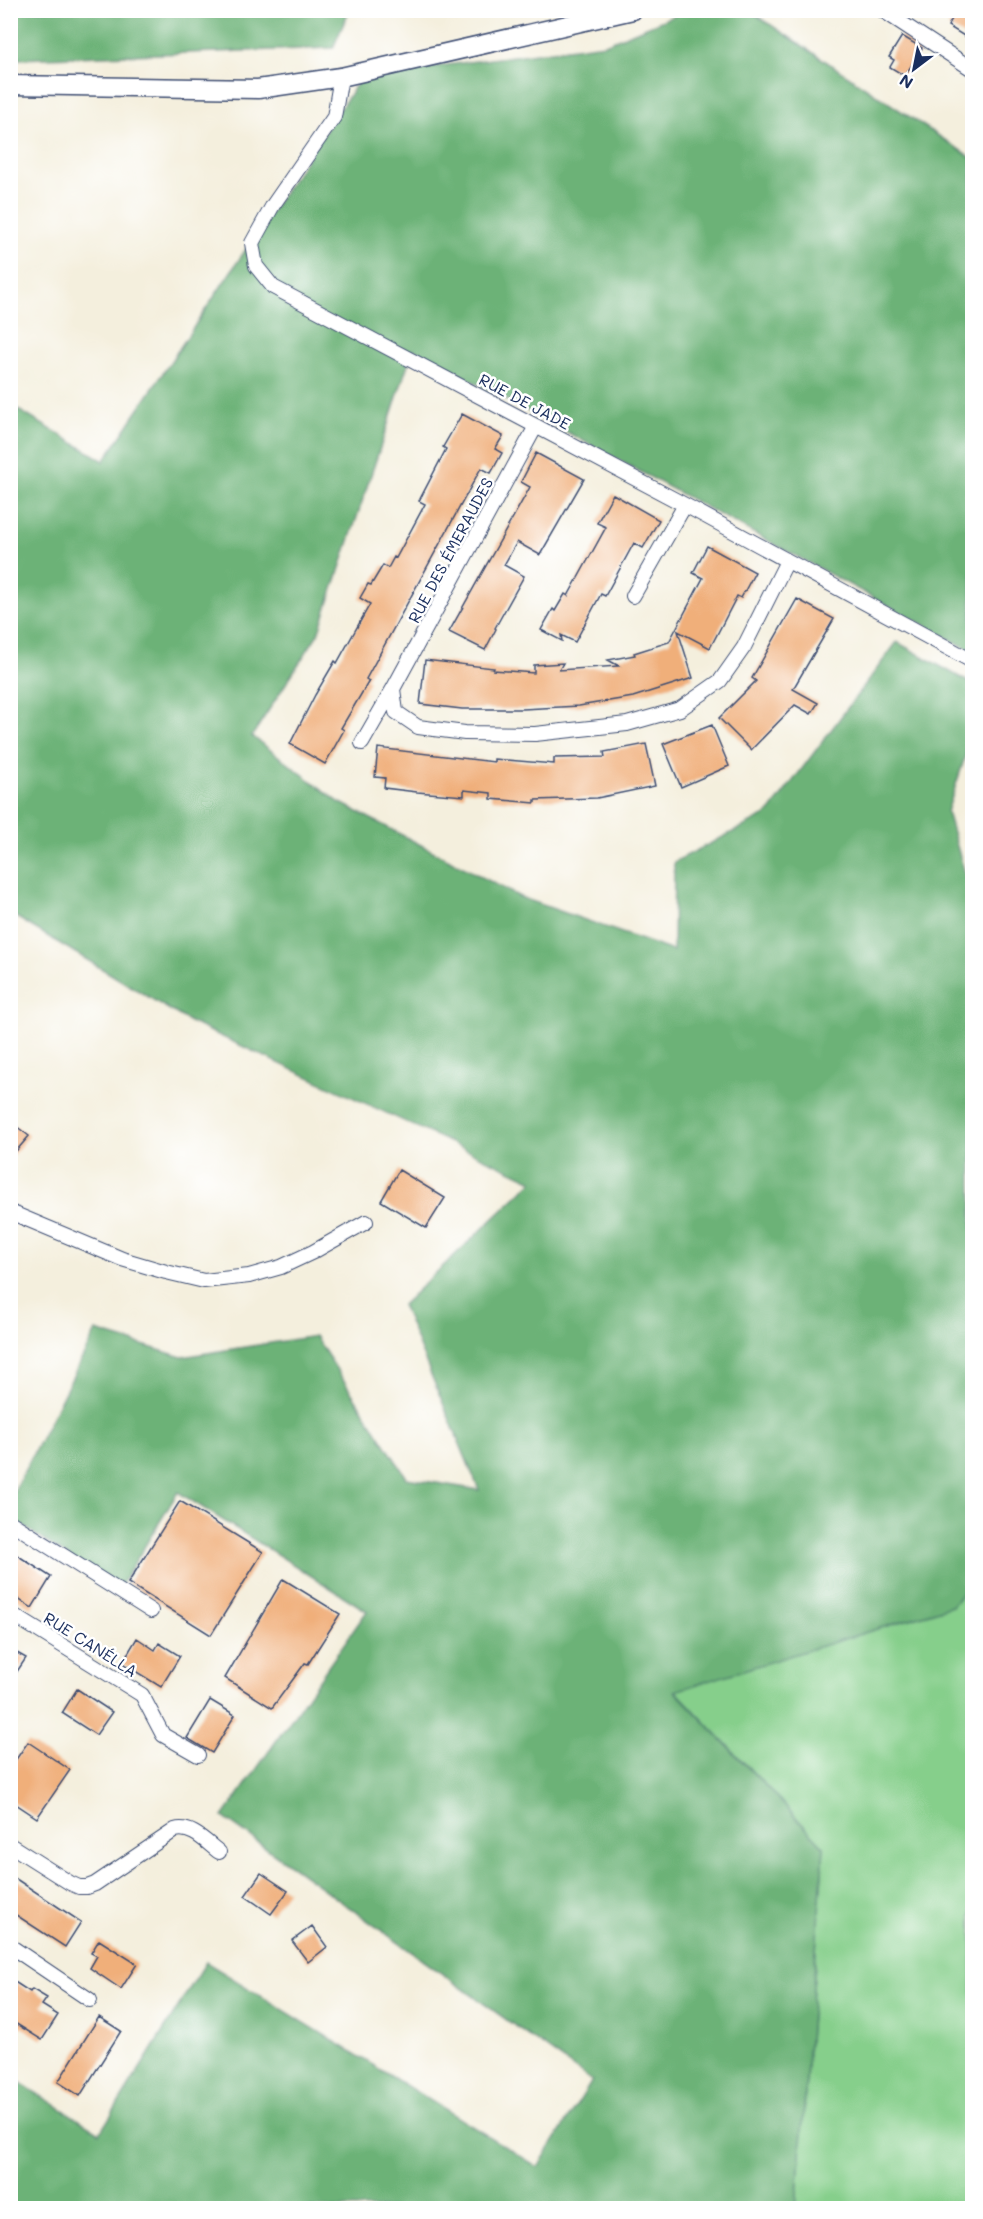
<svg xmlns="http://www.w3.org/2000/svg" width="983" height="2219" font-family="Mali,sans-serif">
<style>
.green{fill:#86cf8b;stroke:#507f74;stroke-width:1.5}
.forest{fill:#6cb277;stroke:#44706a;stroke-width:1.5}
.building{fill:#f0af7a}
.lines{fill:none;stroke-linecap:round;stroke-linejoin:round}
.minor-casing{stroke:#3c4c71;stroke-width:16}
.tertiary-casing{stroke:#3c4c71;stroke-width:21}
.minor{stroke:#fff;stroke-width:14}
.tertiary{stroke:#fff;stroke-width:18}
.labels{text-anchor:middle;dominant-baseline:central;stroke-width:5;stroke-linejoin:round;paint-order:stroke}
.street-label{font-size:16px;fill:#1b2f5e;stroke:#fff}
</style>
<rect width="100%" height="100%" fill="#fff"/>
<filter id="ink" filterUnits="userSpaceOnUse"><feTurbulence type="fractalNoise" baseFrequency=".0167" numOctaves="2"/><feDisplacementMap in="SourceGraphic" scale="12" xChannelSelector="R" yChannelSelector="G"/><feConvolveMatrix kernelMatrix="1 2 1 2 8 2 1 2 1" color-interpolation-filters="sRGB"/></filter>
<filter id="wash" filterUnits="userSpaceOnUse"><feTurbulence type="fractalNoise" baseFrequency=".008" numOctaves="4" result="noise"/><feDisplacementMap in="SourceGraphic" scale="24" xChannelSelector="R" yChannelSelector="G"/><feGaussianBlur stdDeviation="1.35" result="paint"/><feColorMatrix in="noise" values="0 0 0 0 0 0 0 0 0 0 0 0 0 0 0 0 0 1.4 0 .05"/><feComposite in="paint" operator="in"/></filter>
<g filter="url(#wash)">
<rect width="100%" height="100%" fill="#f4efdd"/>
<path class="green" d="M972 1580V2208H796L824 1847 675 1690 952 1606Z"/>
<path class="forest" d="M11 10H349V11L333 48 17 59H11Z
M685 11H750L972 158V651L413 349 318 634 252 736 339 802 520 897 673 951 674 862 768 814 897 642 972 684V736L947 812 972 897V1580L952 1606 675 1691 824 1847 796 2208H11V2077L100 2133 206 1962 538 2167 592 2081 223 1817 367 1611 178 1492 118 1590 11 1518V1497L96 1331 182 1357 315 1336 407 1478 479 1490 402 1305 533 1181 190 1022 11 914 10 405 104 461 358 82 423 68 605 44Z"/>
<g id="blocks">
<path class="building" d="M957 10H972V41L948 26Z
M902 36 922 48 905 76 890 67 894 60 889 57Z
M462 414 503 436 495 449 502 453 491 473 481 468 366 679 369 681 341 728 344 730 325 764 290 744 315 695 335 661 337 663 370 604 360 598 368 584 371 585 383 565 388 568 394 557 396 558 425 504 419 501 446 449 443 447Z
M536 453 584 479 540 555 517 542 504 565 524 576 495 628 496 629 485 650 449 632 530 487 521 482Z
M613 494 659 520 643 548 634 543 605 596 601 594 575 642 561 635 562 641 541 630 553 609 555 611 565 594 568 596 606 527 597 523Z
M707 546 755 572 741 598 737 596 710 648 678 631 693 678 633 697 579 706 523 709H462L420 704 425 660 494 668 493 670 534 673V665L563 663 559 670 619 666 608 660 635 655 634 653 669 642 703 578 693 573Z
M797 599 834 619 793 689 818 703 811 714 795 705 751 750 719 718 756 681 752 678Z
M712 725 729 766 681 787 663 744Z
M646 744 655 786 597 798 535 800V803L491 799V793L464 790V796L417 792 384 788 385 778 375 777 378 748 494 762V759L554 764V758L605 757 604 752Z
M16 1126 29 1136 10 1158V1133Z
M399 1170 445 1198 426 1228 381 1201Z
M180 1501 263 1552 211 1635 128 1583Z
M17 1555 51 1577 32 1608 10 1594V1566Z
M283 1579 340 1614 308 1664 305 1663 272 1708 225 1678Z
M137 1638 155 1650 159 1643 180 1656 161 1687 122 1663Z
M10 1649 26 1658 10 1682Z
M77 1689 112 1712 96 1735 62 1713Z
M210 1700 235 1715 212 1753 187 1738Z
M28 1742 70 1770 37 1818 10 1800V1768Z
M261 1873 288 1891 271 1914 245 1896Z
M10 1875 81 1922 65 1947 10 1911Z
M312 1926 327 1947 308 1962 292 1941Z
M99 1940 137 1964 121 1989 90 1968 97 1956 91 1953Z
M10 1979 30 1992 32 1989 47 1998 42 2005 58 2015 42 2040 10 2020Z
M99 2017 121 2031 80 2096 58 2082Z"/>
</g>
</g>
<g filter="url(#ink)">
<use href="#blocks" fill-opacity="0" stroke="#3c4c71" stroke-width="1.5"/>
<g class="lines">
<defs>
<path id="minor" d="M882 10 972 69
M341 77 334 117 273 205 252 243 256 266 273 287 685 505 972 661
M536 426 393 689 396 712 418 727 465 733 535 734 627 724 680 709 720 681 744 647 787 561
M633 596 685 505
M362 743 393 689
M10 1212 122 1259 166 1272 204 1281 249 1276 281 1267 313 1252 366 1222
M10 1522 151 1611
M10 1613 142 1695 163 1735 198 1755
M10 1845 70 1883 79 1887H87L95 1884 175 1830C191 1825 206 1842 219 1852
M10 1946 90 2000"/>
<path id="tertiary" d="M10 85 258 89 341 77 633 10"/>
</defs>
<use href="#minor" class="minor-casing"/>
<use href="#tertiary" class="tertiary-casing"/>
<use href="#minor" class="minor"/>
<use href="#tertiary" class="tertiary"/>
</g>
</g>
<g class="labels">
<g class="street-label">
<text transform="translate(525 401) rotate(28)">RUE DE JADE</text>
<text transform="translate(450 550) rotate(-62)">RUE DES ÉMERAUDES</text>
<text transform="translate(91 1644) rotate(32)">RUE CANÉLLA</text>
</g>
</g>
<rect width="983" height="2219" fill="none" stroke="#fff" stroke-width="36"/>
<g transform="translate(914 69) rotate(212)" stroke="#ffffff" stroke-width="4.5" paint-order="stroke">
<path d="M0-4.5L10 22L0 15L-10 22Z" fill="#1b2f5e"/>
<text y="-9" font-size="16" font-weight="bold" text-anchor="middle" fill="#1b2f5e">N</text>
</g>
</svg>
